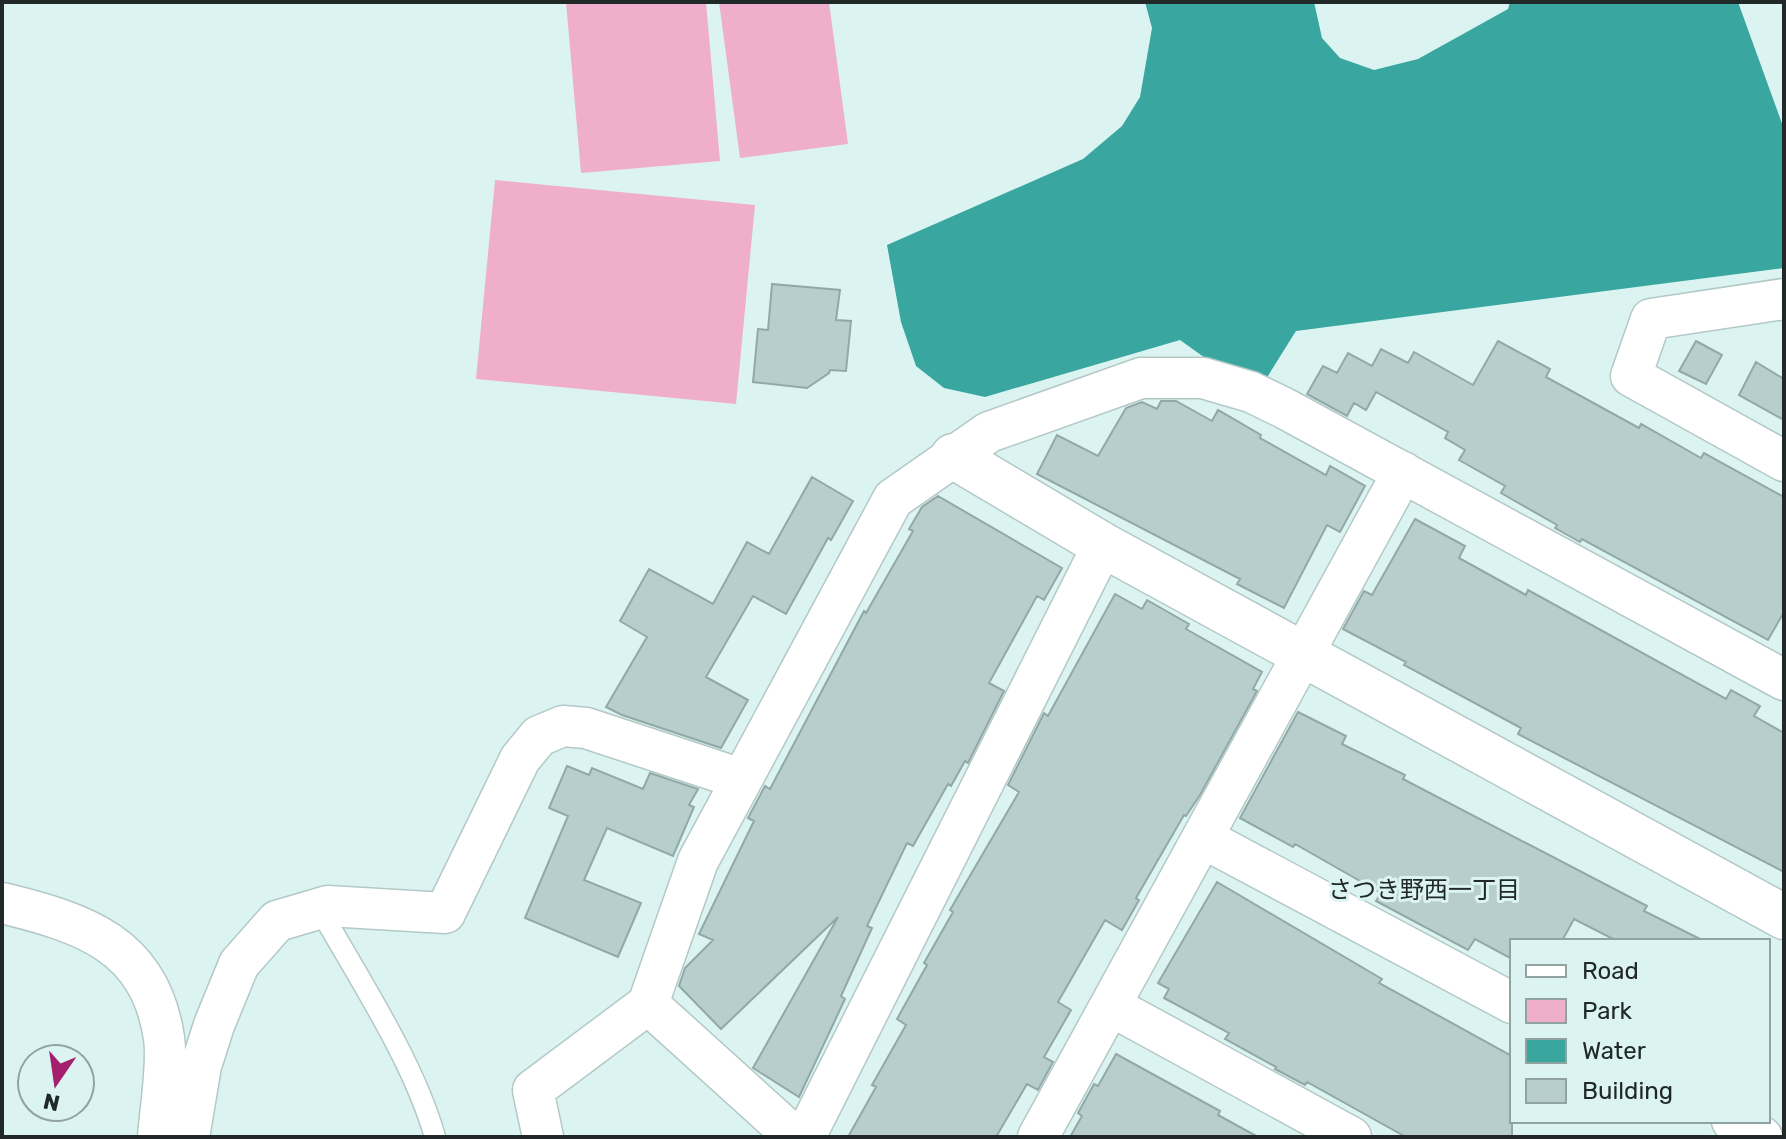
<svg xmlns="http://www.w3.org/2000/svg" width="1786" height="1139" font-family="Rubik,'Noto Sans JP',sans-serif">
<style>
.green{fill:#efafcc}
.water{fill:#39a6a0}
.building{fill:#b7cecc;stroke:#92a8a6;stroke-width:2}
.lines{fill:none;stroke-linecap:round;stroke-linejoin:round}
.service-casing{stroke:#b3c9c7;stroke-width:23}
.minor-casing{stroke:#b3c9c7;stroke-width:43}
.tertiary-casing{stroke:#b3c9c7;stroke-width:47}
.service{stroke:#fff;stroke-width:20}
.minor{stroke:#fff;stroke-width:40}
.tertiary{stroke:#fff;stroke-width:44}
.labels{text-anchor:middle;dominant-baseline:central;stroke-width:6;stroke-linejoin:round;paint-order:stroke}
.neighbourhood-label{font-size:24px;fill:#202928;stroke:#dcf4f1}
</style>
<rect width="100%" height="100%" fill="#dcf4f1"/>
<path class="green" d="M566 2H706L720 161 581 173Z
M719 2H829L848 144 740 158Z
M495 180 755 205 736 404 476 379Z"/>
<path class="water" d="M1145 2H1314L1322 38 1340 58 1374 70 1418 59 1508 9 1510 2H1738L1784 129V268L1296 331 1266 379 1222 370 1180 340 985 397 944 388 916 366 901 322 887 245 1083 159 1122 126 1140 97 1152 28Z"/>
<path class="building" d="M772 284 840 290 836 320 851 321 846 371 830 370 829 373 807 388 753 382 758 329 768 330Z
M1498 341 1550 369 1546 377 1639 428 1641 424 1701 458 1704 453 1784 497V612L1768 640 1582 539 1580 542 1555 528 1557 525 1501 493 1505 486 1459 460 1465 450 1445 438 1448 432 1376 392 1366 410 1354 403 1347 416 1307 394 1323 366 1337 373 1348 353 1372 366 1381 349 1408 363 1414 352 1473 385Z
M1696 341 1722 355 1706 384 1679 371Z
M1756 362 1784 379V420L1739 395Z
M1161 401H1176L1212 421 1218 410 1261 435 1260 438 1326 475 1330 466 1365 486 1340 532 1327 525 1284 608 1237 584 1240 579 1037 474 1057 435 1098 456 1126 408 1142 402 1157 409Z
M812 477 853 501 831 540 828 538 786 614 753 596 706 677 748 700 721 748 622 715 606 707 647 637 620 621 649 569 713 604 747 542 769 554Z
M938 496 1062 568 1044 600 1037 596 989 683 1004 691 968 763 965 761 951 786 948 784 913 846 907 843 867 926 872 928 841 996 845 999 799 1097 753 1068 838 917 721 1029 679 986 685 968 713 940 699 934 754 821 748 818 765 786 770 789 864 611 866 613 913 531 909 529 922 507Z
M1415 519 1465 546 1459 558 1526 595 1528 590 1726 699 1731 690 1760 706 1754 716 1784 733V872L1518 734 1521 728 1404 665 1406 662 1343 629 1364 591 1372 595Z
M1115 594 1142 609 1147 600 1189 624 1186 629 1262 672 1253 689 1257 691 1200 795 1186 816 1184 815 1136 898 1139 900 1122 930 1105 920 1058 1002 1071 1010 1044 1057 1053 1062 1038 1090 1027 1084 996 1137H848L876 1087 872 1085 906 1025 897 1019 927 965 924 963 953 912 950 910 1019 792 1008 785 1044 713 1048 716Z
M1298 712 1346 736 1342 744 1405 775 1403 779 1647 906 1644 911 1704 941H1617L1574 919 1562 941H1512V959L1475 939 1468 950 1376 901 1381 893 1295 844 1293 847 1240 818Z
M567 766 589 775 592 768 643 789 650 773 698 789 689 805 694 807 673 856 607 828 584 880 641 903 618 957 525 918 568 816 549 808Z
M1217 882 1382 979 1379 983 1512 1056V1137H1406L1307 1082 1305 1085 1275 1069 1276 1067 1225 1039 1229 1033 1164 998 1169 989 1158 983Z
M1116 1054 1220 1111 1218 1115 1258 1137H1070L1082 1116 1078 1113 1094 1084 1098 1086Z"/>
<g class="lines">
<defs>
<path id="service" d="M319 908C358 977 414 1062 435 1137"/>
<path id="minor" d="M1784 299 1651 319 1631 376 1784 461
M1203 838 1512 1003
M2 903C84 923 150 944 164 1038 168 1063 160 1110 158 1137
M1111 1006 1351 1137
M1732 1121 1762 1137
M189 1137 201 1066 214 1025 239 964 277 921 328 906 445 913 520 759 539 736 563 726 586 728 741 779
M543 1137 533 1090 648 1004
M795 1137 648 1004 698 861 893 499 989 432 1141 378H1203L1251 392 1284 408 1784 680
M805 1137 1103 545
M1038 1137 1403 472"/>
<path id="tertiary" d="M953 456 1103 545 1784 917"/>
</defs>
<use href="#service" class="service-casing"/>
<use href="#minor" class="minor-casing"/>
<use href="#tertiary" class="tertiary-casing"/>
<use href="#service" class="service"/>
<use href="#minor" class="minor"/>
<use href="#tertiary" class="tertiary"/>
</g>
<g class="labels">
<g class="neighbourhood-label">
<text x="1424" y="890">さつき野西一丁目</text>
</g>
</g>
<rect width="1786" height="1139" fill="none" stroke="#202928" stroke-width="8"/>
<rect x="1510" y="939" width="260" height="184" fill="#dcf4f1" stroke="#91a3a1" stroke-width="2"/>
<rect x="1526" y="965" width="40" height="12" fill="#ffffff" stroke="#91a3a1" stroke-width="2"/>
<text x="1582" y="979" font-size="24" fill="#202928">Road</text>
<rect x="1526" y="999" width="40" height="24" fill="#efafcc" stroke="#91a3a1" stroke-width="2"/>
<text x="1582" y="1019" font-size="24" fill="#202928">Park</text>
<rect x="1526" y="1039" width="40" height="24" fill="#39a6a0" stroke="#91a3a1" stroke-width="2"/>
<text x="1582" y="1059" font-size="24" fill="#202928">Water</text>
<rect x="1526" y="1079" width="40" height="24" fill="#b7cecc" stroke="#91a3a1" stroke-width="2"/>
<text x="1582" y="1099" font-size="24" fill="#202928">Building</text>
<g transform="translate(56 1083) rotate(193)"><circle r="38" fill="#dcf4f1" stroke="#91a3a1" stroke-width="2"/>
<path d="M0-6L14 30L0 20L-14 30Z" fill="#a4206e"/>
<text y="-12" font-size="22" font-weight="bold" text-anchor="middle" fill="#202928">N</text>
</g>
</svg>
